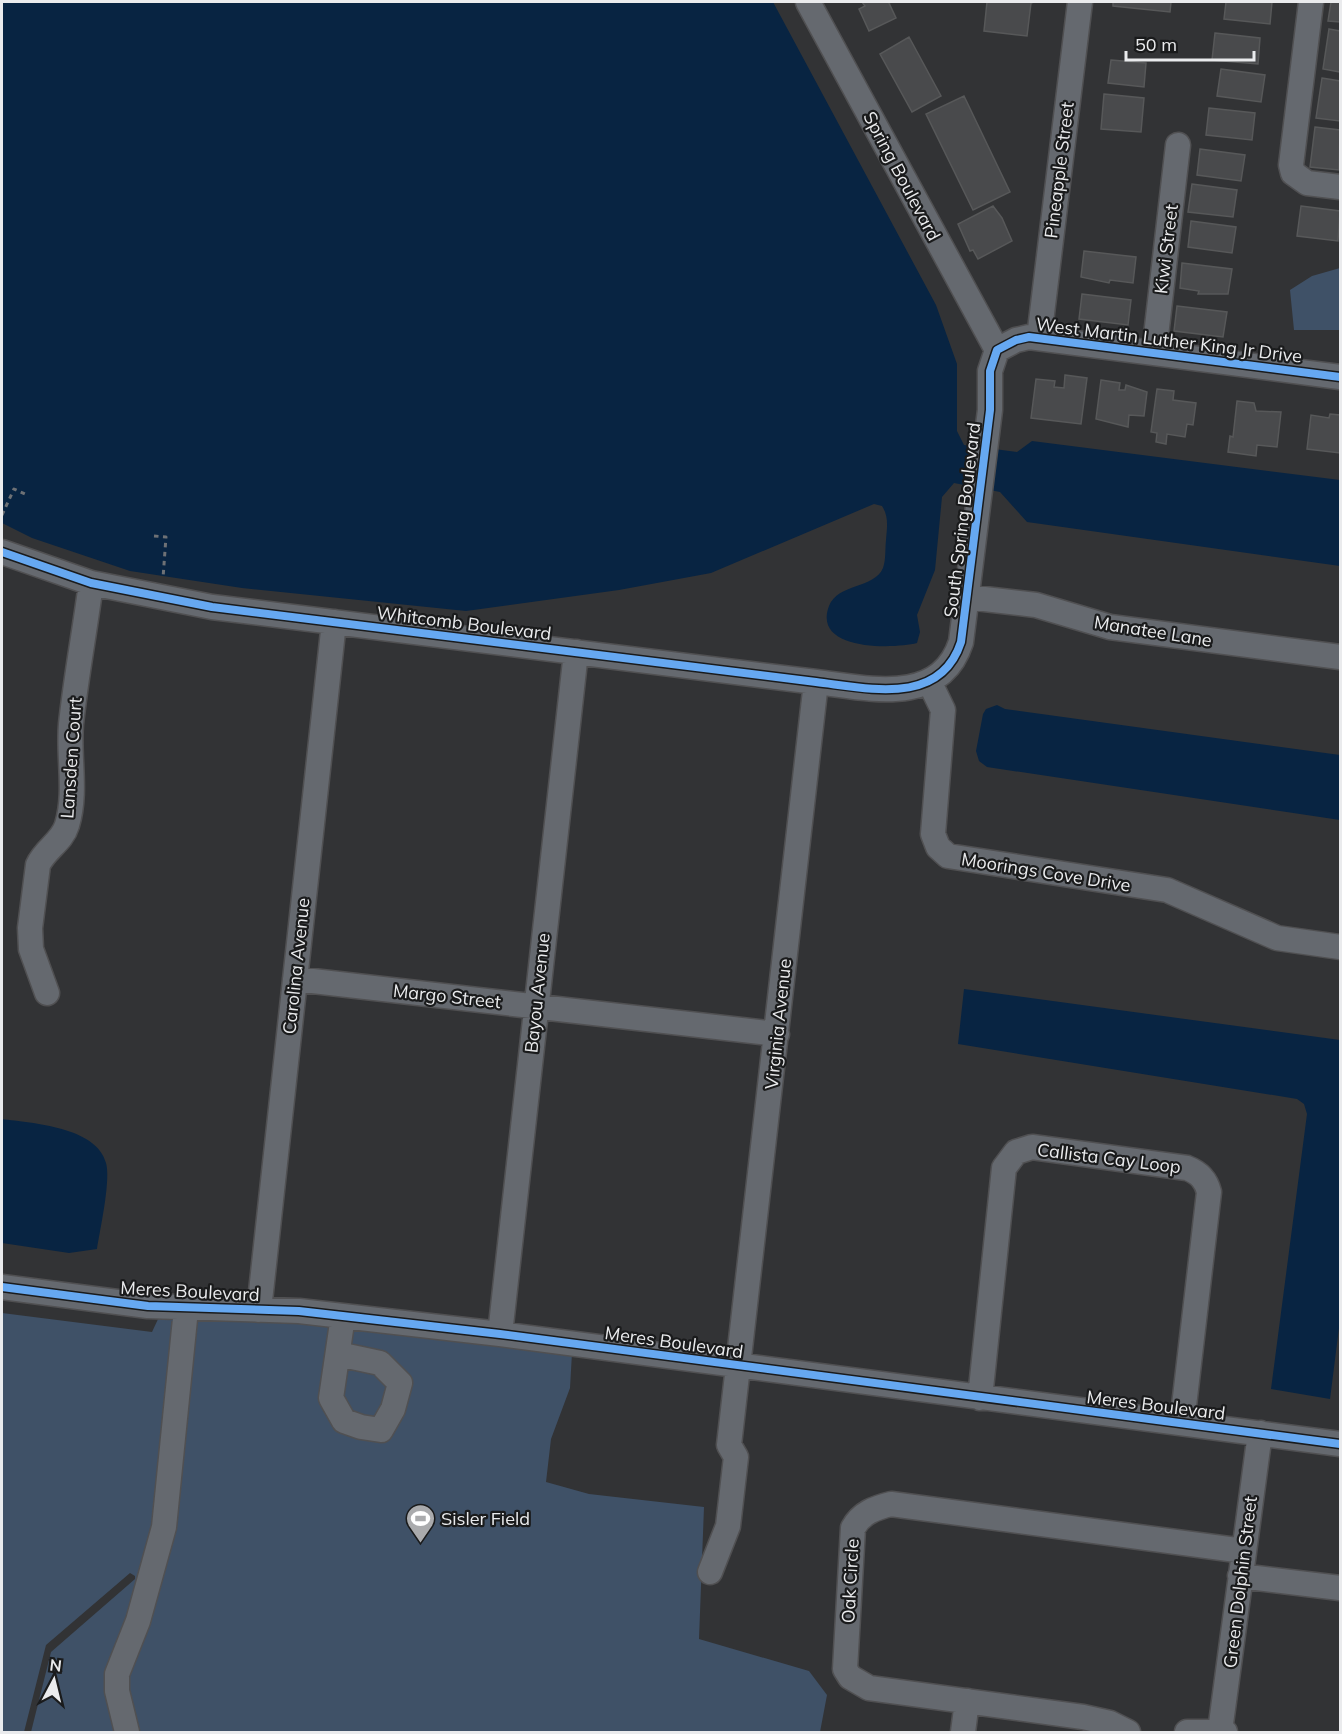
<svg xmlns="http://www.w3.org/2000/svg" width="1342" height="1734" font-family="Mulish,sans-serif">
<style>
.green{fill:#3f5167}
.water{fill:#082442}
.building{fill:#494a4c;stroke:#575859;stroke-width:1.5}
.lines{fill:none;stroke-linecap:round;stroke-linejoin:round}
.minor-casing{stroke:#505052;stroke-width:27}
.path{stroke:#6e7175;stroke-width:3;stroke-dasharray:4.5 4.5;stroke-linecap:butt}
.minor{stroke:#65696f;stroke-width:24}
.cycleway-casing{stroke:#1a1b1c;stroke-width:11}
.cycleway{stroke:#66a8f1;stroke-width:8}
.labels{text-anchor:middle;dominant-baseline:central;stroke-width:4.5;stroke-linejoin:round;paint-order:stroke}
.street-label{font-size:18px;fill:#eaebed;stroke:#1a1b1c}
.poi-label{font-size:18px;fill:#eaebed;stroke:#1a1b1c;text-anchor:start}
</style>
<rect width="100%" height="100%" fill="#323335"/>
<path class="green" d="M1340 268V330H1294L1290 290 1312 276Z
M2 1313 152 1332 159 1317 298 1321 572 1353 570 1388 551 1439 546 1482 589 1494 704 1507 699 1639 809 1671 827 1695 820 1732H31L51 1652 135 1579V1576L130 1573 46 1645 24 1732H2Z"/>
<path class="water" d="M2 2H773L936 305 957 364V431L964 445 1017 452 1032 441 1340 480V566L1027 522 1000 492 954 483 942 497 935 570 917 615 920 632 917 643C893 649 812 651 829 606 838 583 874 589 883 568 886 560 885 549 886 540 887 527 889 517 882 506L874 504 711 573 619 590 466 611 242 588 130 571 32 538 2 523Z
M997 705 1005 709 1340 755V820L987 767 979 761 976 751 983 714 986 709Z
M964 989 1340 1040V1320L1330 1399 1271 1389 1307 1114 1304 1104 1297 1099 958 1044Z
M2 1119C32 1123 97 1127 106 1163 111 1180 100 1230 97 1249L69 1253 2 1243Z"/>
<path class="building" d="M862 2H891L889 3 896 18 869 31 859 9 865 6Z
M987 2H1034L1031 3 1027 36 984 31Z
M1113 2H1171L1170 12 1113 6Z
M1226 2H1272L1270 24 1224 19Z
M1331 2H1340V22L1328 21Z
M1329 29 1340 31V72L1323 69Z
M1215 33 1260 38 1258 64 1212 60Z
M909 37 941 96 912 112 880 54Z
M1111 60 1146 63 1144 87 1108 83Z
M1221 69 1265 75 1261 102 1217 96Z
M1322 78 1340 81V121L1316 118Z
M1104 94 1144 98 1141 132 1101 129Z
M964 96 1010 192 973 210 926 114Z
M1209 108 1255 113 1252 140 1206 135Z
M1315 127 1340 130 1339 170 1310 167Z
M1200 149 1245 155 1241 181 1197 175Z
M1192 184 1237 190 1233 217 1188 212Z
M993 206 1002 218 1012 241 978 259 973 250 970 251 958 224Z
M1301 206 1340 211 1338 241 1297 236Z
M1191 221 1236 227 1232 253 1188 247Z
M1084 251 1136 257 1133 283 1110 280 1109 283 1081 277Z
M1182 263 1232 269 1228 294H1198L1199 291 1180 288Z
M1082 294 1131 300 1128 325 1079 319Z
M1177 306 1227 312 1223 337 1174 331Z
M1065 375 1087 378 1081 424 1031 418 1036 379 1055 381 1054 387 1064 388Z
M1101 380 1120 383 1119 390H1125L1126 385 1147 392 1144 416 1129 415 1128 427 1096 419Z
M1157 389 1174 391 1173 400 1196 403 1193 425 1187 424 1185 437 1167 434 1166 444 1156 442 1157 433 1151 432Z
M1237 401 1254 403 1256 411 1281 412 1277 447 1257 445 1256 456 1228 452 1230 436 1233 437Z
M1330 414 1340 415V453L1307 449 1311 415 1329 418Z"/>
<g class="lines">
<defs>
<path id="minor" d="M808 2 997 350
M1311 2 1291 165 1293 173 1307 183 1340 187
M1039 338 1080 2
M1154 353 1178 145
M2 552 91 583 212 607 816 682C867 688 940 707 961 642L990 410V371L997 350 1016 340 1029 337 1340 377
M967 597 1036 605 1110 627 1340 657
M929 681 943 710 933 834 938 847 948 856 1167 890 1277 938 1340 947
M295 979 777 1034
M47 993 31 949 30 928 38 865C45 849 62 842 67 825 77 792 68 757 71 724 76 677 85 630 91 583
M2 1287 148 1306 299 1311 500 1334 1340 1444
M259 1310 334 622
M500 1334 576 652
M338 1354 380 1363 400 1383 393 1409 381 1430 361 1427 344 1421 331 1398 343 1316
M980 1398 1004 1168 1016 1152 1032 1147 1187 1168C1200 1173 1206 1180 1209 1192L1182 1423
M710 1572 728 1526 736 1457 729 1445 816 682
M1240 1576 1340 1588
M1220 1731 1260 1433
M127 1732 117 1691V1674L138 1621 164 1527 186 1309
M963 1732 967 1701
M1128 1732 1110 1723 1083 1717 869 1688 850 1677 845 1669 853 1528C861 1513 875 1508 891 1504L1244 1551
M1187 1732H1225"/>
</defs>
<use href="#minor" class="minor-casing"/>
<path class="path" d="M2 515 14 489 25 494
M154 536 166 537 163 578"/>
<use href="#minor" class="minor"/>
<defs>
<path id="cycleway" d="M2 552 91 583 212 607 816 682C867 688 940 707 961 642L990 410V371L997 350 1016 340 1029 337 1340 377
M2 1287 148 1306 299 1311 500 1334 1340 1444"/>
</defs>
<use href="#cycleway" class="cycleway-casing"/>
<use href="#cycleway" class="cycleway"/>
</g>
<defs>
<symbol id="stadium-pin" viewBox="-11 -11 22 30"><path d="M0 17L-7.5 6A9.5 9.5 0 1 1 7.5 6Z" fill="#aaabad" stroke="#1a1b1c"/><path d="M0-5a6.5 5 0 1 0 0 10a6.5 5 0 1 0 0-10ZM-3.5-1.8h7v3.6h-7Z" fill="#fff"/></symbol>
</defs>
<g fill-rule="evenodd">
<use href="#stadium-pin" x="404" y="1502" width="33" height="45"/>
</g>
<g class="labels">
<g class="street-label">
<text transform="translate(1059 170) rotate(-83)">Pineapple Street</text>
<text transform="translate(902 176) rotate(62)">Spring Boulevard</text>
<text transform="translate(1166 249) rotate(-83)">Kiwi Street</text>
<text transform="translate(1169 340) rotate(7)">West Martin Luther King Jr Drive</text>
<text transform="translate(962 520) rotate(-83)">South Spring Boulevard</text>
<text transform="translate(464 623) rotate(7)">Whitcomb Boulevard</text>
<text transform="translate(1153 631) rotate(9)">Manatee Lane</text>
<text transform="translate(71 758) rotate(-86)">Lansden Court</text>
<text transform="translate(1046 872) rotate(9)">Moorings Cove Drive</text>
<text transform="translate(296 966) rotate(-84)">Carolina Avenue</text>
<text transform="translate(537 993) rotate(-84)">Bayou Avenue</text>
<text transform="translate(447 996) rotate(6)">Margo Street</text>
<text transform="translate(778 1024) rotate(-84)">Virginia Avenue</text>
<text transform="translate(1109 1158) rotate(7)">Callista Cay Loop</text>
<text transform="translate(190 1291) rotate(3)">Meres Boulevard</text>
<text transform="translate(674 1342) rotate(8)">Meres Boulevard</text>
<text transform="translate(1156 1405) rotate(7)">Meres Boulevard</text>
<text transform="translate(850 1581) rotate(-87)">Oak Circle</text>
<text transform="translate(1240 1582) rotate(-83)">Green Dolphin Street</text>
</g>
<g class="poi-label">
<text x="441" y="1518">Sisler Field</text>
</g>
</g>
<rect width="1342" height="1734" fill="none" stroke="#eaebed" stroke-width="6"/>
<g transform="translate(54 1680) rotate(7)" stroke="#1a1b1c" stroke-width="4.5" paint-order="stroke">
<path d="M0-4.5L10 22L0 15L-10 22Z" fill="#eaebed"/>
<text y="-9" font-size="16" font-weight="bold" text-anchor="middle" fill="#eaebed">N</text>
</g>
<path d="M1126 51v9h128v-9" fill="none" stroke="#eaebed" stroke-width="3"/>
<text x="1135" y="51" font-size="18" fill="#eaebed" stroke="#1a1b1c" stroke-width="4.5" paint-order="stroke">50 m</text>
</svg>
